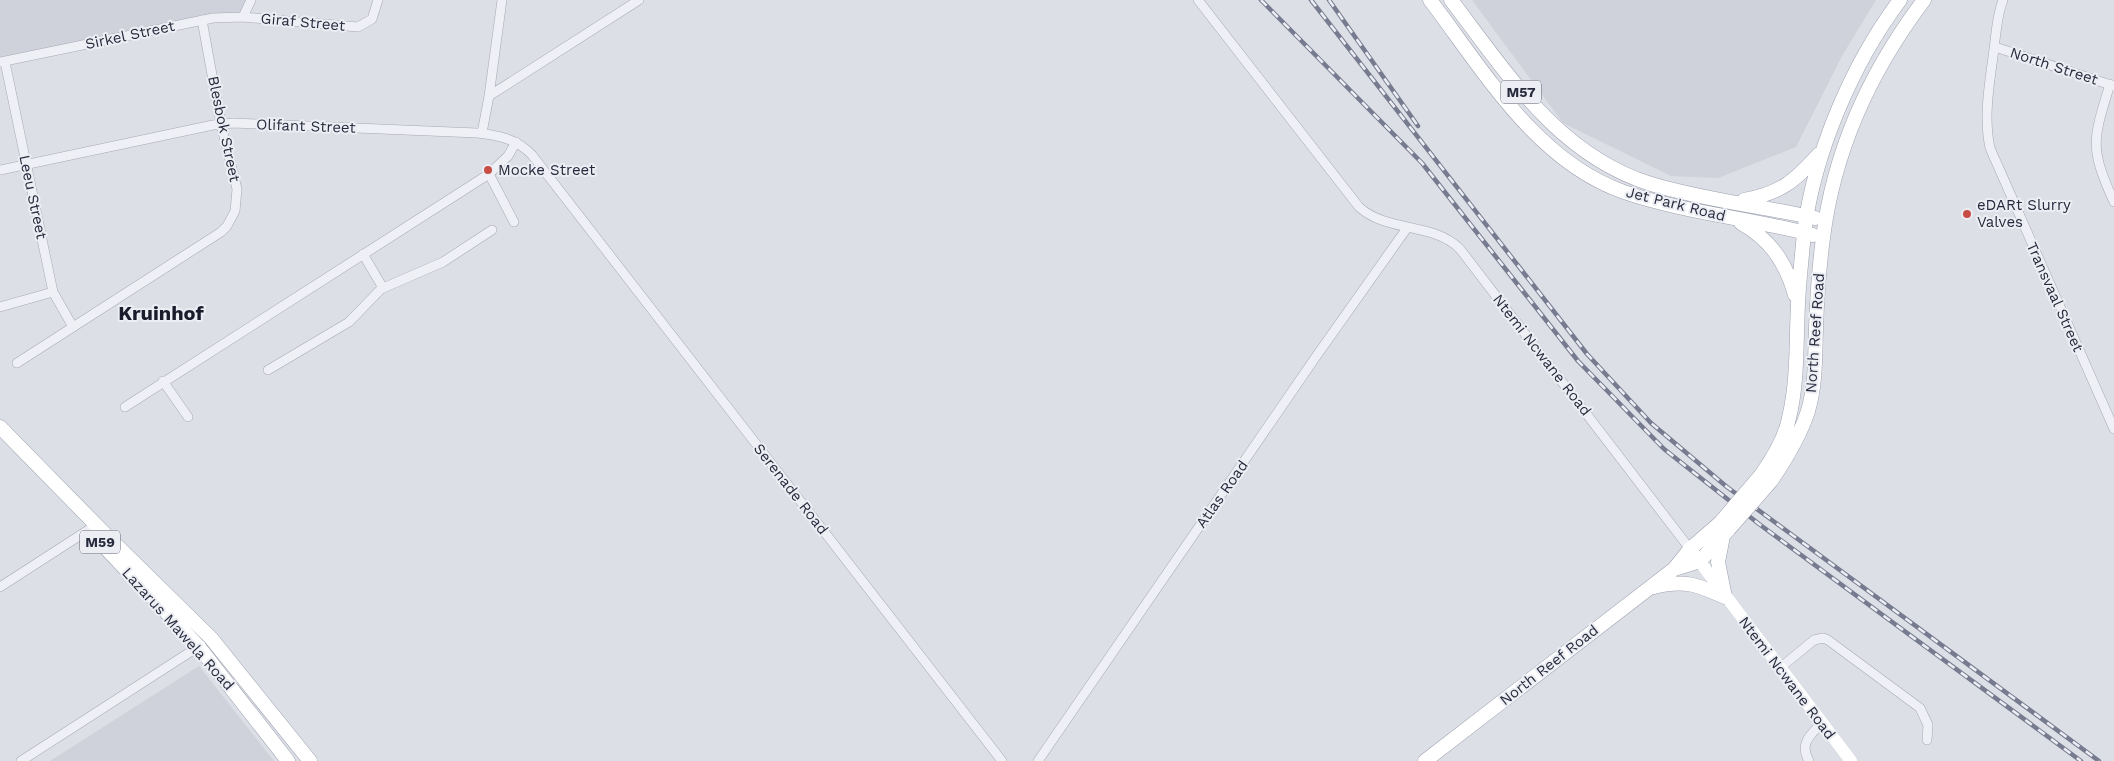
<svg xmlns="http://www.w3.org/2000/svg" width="2114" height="761" font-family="'Work Sans',sans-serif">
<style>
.built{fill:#cfd1db}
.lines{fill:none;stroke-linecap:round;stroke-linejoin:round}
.minor-casing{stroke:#a6a9b3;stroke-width:10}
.primary-casing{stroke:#9da1b1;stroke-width:15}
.minor{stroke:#eff0f5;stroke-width:9}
.secondary{stroke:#fff;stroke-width:12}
.primary{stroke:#fff;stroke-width:14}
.rail-casing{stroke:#777b8f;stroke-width:4.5}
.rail{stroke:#eceef4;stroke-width:2.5;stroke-dasharray:8;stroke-linecap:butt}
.primary-bridge-casing{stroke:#9da1b1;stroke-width:15;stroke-linecap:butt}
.primary-bridge{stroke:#fff;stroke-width:14}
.poi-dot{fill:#c74d46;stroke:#eceef4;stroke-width:2}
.labels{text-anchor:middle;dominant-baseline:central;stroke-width:4;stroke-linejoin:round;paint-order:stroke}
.shield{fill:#eceef4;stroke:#626573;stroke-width:1}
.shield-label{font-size:14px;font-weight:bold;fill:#272a3c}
.street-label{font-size:15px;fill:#272a3c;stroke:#eceef4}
.poi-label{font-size:15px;fill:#272a3c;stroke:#eceef4;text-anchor:start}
.district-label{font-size:20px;font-weight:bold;fill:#1a1c2c;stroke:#eceef4}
</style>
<rect width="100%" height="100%" fill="#dddfe6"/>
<path class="built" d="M0 0H251L243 17 0 62Z
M1472 0H1876L1842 56 1796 147 1718 178 1671 176 1563 123Z
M199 666 274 761H50Z"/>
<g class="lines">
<defs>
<path id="minor" d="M1198 0 1359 207C1388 233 1433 222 1460 249L1690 549
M2003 0C1997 15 1996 33 1994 49 1990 82 1983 115 1990 148L2114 429
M243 17 251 0
M1995 47 2114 86
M0 62 213 18 243 17 358 27 372 19 378 0
M5 62 53 292 73 327
M2110 84C2093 140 2089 147 2114 202
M489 96 639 0
M482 133 489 96 502 0
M0 170 213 125 233 123 477 133C498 135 517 139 532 155L1002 761
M489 174 514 222
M363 254 383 288
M0 307 53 292
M17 363 221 232 227 226 235 211 237 189 221 124 202 20
M268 370 349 322 381 289 443 262 492 230
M163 381 188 417
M125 407 489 174 508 156 516 142
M0 587 96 525
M1780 668 1814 640 1823 638 1828 640 1920 708 1928 725 1927 740
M21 761 201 645
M1038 761 1315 358 1407 228
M1809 761C1799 744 1810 735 1822 723"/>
<path id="primary" d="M1430 0C1484 71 1536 161 1624 192 1685 213 1751 218 1813 235
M1451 0C1507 73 1558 155 1651 184 1704 200 1761 206 1815 218
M1744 200C1781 193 1795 181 1819 154
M1741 223C1771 240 1786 263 1795 295
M0 427 106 535 211 638 310 761
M1761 475C1773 458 1785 439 1789 418 1798 381 1796 342 1798 304 1799 281 1802 256 1804 233 1814 153 1852 64 1900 0
M1771 481C1786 459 1800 436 1808 411 1816 384 1815 356 1816 328 1817 298 1819 268 1823 238 1834 150 1871 70 1924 0
M1723 536 1718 562 1725 597
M99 541 199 647 288 761
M1674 569 1700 561 1729 529
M1654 587C1684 579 1698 585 1725 597
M1425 761 1674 569 1690 549 1720 523"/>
</defs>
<use href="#minor" class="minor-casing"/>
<use href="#primary" class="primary-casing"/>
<use href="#minor" class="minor"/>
<path class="secondary" d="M1694 554 1851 761"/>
<use href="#primary" class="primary"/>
<defs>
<path id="rail" d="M1261 0 1422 163 1578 361 1664 449 1759 524 2081 761
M1311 0 1587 354 1651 423 1727 487 2099 761
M1329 0 1418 126"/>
</defs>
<use href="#rail" class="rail-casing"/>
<use href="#rail" class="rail"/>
<defs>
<path id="primary-bridge" d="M1720 523 1761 475
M1729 529 1771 481"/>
</defs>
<use href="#primary-bridge" class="primary-bridge-casing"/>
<use href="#primary-bridge" class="primary-bridge"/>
</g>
<g class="poi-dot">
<circle cx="488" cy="170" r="5"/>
<circle cx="1967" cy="214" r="5"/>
</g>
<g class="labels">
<g class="shield">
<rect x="1501" y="80.5" width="40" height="23" rx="4"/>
<rect x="80" y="530.5" width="40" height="23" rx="4"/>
</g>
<g class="shield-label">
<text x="1521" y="92">M57</text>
<text x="100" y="542">M59</text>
</g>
<g class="street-label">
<text transform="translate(303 22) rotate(5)">Giraf Street</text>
<text transform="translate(130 35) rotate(-12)">Sirkel Street</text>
<text transform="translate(2054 66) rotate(18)">North Street</text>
<text transform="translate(306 126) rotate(2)">Olifant Street</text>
<text transform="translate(224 129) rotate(78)">Blesbok Street</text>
<text transform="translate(33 197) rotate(78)">Leeu Street</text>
<text transform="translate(1676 204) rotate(14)">Jet Park Road</text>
<text transform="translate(2055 297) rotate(66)">Transvaal Street</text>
<text transform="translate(1815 333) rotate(-86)">North Reef Road</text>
<text transform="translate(1542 355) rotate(52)">Ntemi Ncwane Road</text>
<text transform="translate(791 489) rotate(52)">Serenade Road</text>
<text transform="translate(1222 494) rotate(-55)">Atlas Road</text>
<text transform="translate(178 629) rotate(48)">Lazarus Mawela Road</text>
<text transform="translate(1549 665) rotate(-38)">North Reef Road</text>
<text transform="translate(1787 678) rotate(53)">Ntemi Ncwane Road</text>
</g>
<g class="poi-label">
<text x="498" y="170">Mocke Street</text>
<text x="1977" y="205">eDARt Slurry<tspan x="1977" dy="17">Valves</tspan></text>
</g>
<g class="district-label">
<text x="161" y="313">Kruinhof</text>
</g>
</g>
</svg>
